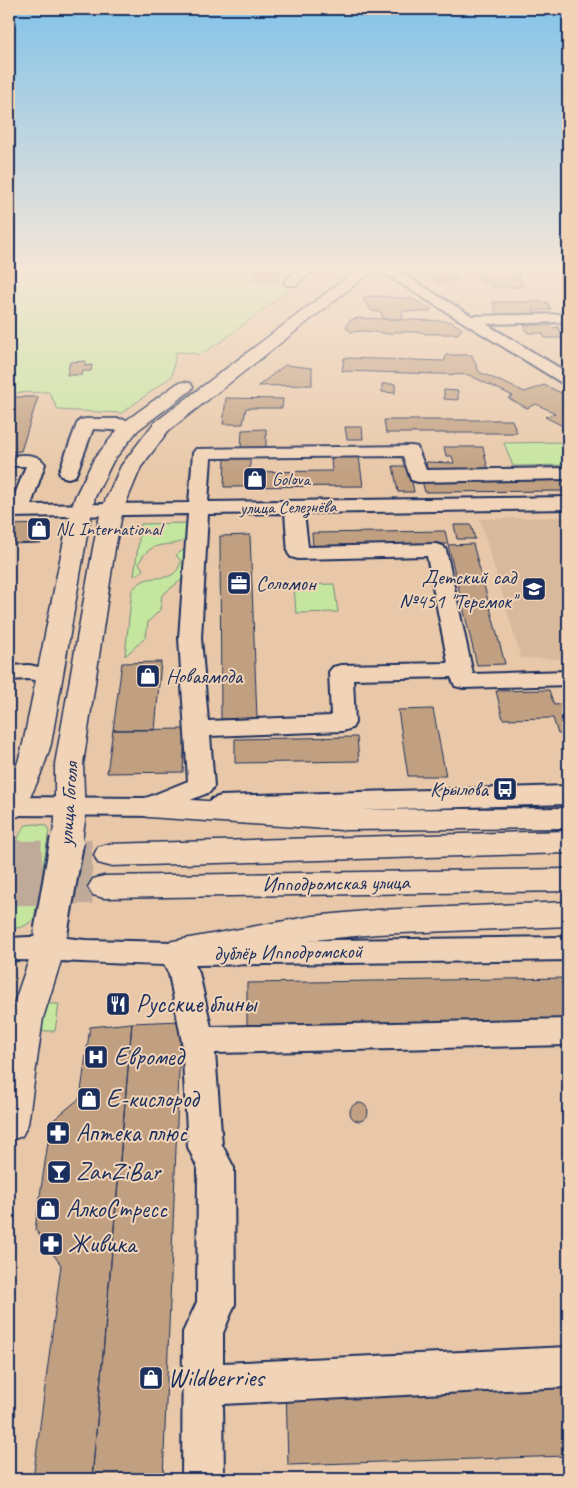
<svg xmlns="http://www.w3.org/2000/svg" width="577" height="1488" font-family="Caveat,sans-serif">
<style>
.built{fill:#d8b99b}
.green{fill:#c5e69e;stroke:#708a7e}
.building{fill:#c1a081;stroke:#1b2f5e}
.lines{fill:none;stroke-linecap:round;stroke-linejoin:round}
.highway-tunnel{stroke:#bfa999;stroke-width:33;stroke-dasharray:33 17;stroke-linecap:butt}
.minor-casing{stroke:#1b2f5e;stroke-width:4}
.major-casing{stroke:#1b2f5e;stroke-width:3}
.highway-casing{stroke:#1b2f5e;stroke-width:3}
.minor{fill:#f1d4b7;fill-rule:evenodd}
.major{fill:#f1d4b7;fill-rule:evenodd}
.highway{fill:#f1d4b7;fill-rule:evenodd}
.major-bridge-casing{stroke:#1b2f5e;stroke-width:37;stroke-linecap:butt}
.major-bridge{stroke:#f1d4b7;stroke-width:33}
.labels{text-anchor:middle;dominant-baseline:central;stroke-width:4;stroke-linejoin:round;paint-order:stroke}
.far-poi-label{font-size:18px;fill:#1b2f5e;stroke:#f1d4b7;text-anchor:start}
.far-street-label{font-size:18px;fill:#1b2f5e;stroke:#f1d4b7}
.poi-label{font-size:21px;fill:#1b2f5e;stroke:#f1d4b7;text-anchor:end}
.street-label{font-size:21px;fill:#1b2f5e;stroke:#f1d4b7}
.near-poi-label{font-size:25px;fill:#1b2f5e;stroke:#f1d4b7;text-anchor:start}
</style>
<rect width="100%" height="100%" fill="#e8c8a8"/>
<filter id="ink" filterUnits="userSpaceOnUse"><feTurbulence type="fractalNoise" baseFrequency=".02" numOctaves="2"/><feDisplacementMap in="SourceGraphic" scale="10" xChannelSelector="R" yChannelSelector="G"/><feConvolveMatrix kernelMatrix="1 2 1 2 8 2 1 2 1" color-interpolation-filters="sRGB"/></filter>
<g filter="url(#ink)">
<path class="built" d="M568 517V659L521 658 480 519Z"/>
<path class="green" d="M9 269H250L247 280 297 284 222 341 199 355 194 353 176 352 172 376 122 413 58 410 49 392 9 393Z
M568 442V465L513 466 504 443Z
M192 523C190 527 189 534 186 538 175 551 152 535 139 563L143 570 134 576 141 524Z
M189 546V574L162 595 160 610 148 622 146 637 125 656 132 590C135 587 140 582 145 580 160 575 175 583 181 561L176 555Z
M334 584 338 612 296 613 294 585Z
M35 824 46 825 49 831 34 919C26 926 19 930 9 927 9 901 8 844 26 825Z
M46 1004H59L55 1031H41Z"/>
<path class="building" d="M256 269H280L277 281 253 280Z
M425 269H440L459 279 440 283 418 271Z
M477 269H517L523 287H492L491 284 480 283Z
M377 296 412 299 432 309 429 312 403 311 402 319H383L381 312 372 311 363 299 365 297Z
M493 302H547L551 310H533L535 315H497Z
M357 318 444 321 452 322 462 329 458 334H425L423 332H394L392 334 365 331 351 332 346 328 349 321Z
M524 325H550L552 328 558 327 561 333H568V351L562 338H545L542 333H528Z
M446 355H472L479 372 525 392 544 385 568 396V426L565 427 545 417 555 413 536 404 527 408 508 398 513 396 469 375 342 371 344 358 445 361Z
M86 361 85 366 92 365 91 371H83L82 375H67L70 362Z
M285 365 312 368V385L258 386Z
M382 384H395V393L382 392Z
M444 390 458 391V400L444 399Z
M9 397H38L21 451 9 452Z
M226 398 283 399 282 408H246L243 424H223Z
M384 420H512L517 433H386Z
M345 427H362L363 439H347Z
M266 429V449L241 450 242 430Z
M444 447H483L489 474H428L426 462 454 463 452 456H446Z
M331 457H359L363 486 224 487 225 458H250V472L332 471Z
M393 466H409L414 492H398Z
M568 476V491L425 492 421 477Z
M44 524 41 543 9 544V525Z
M454 525H471L475 539H457Z
M445 531 448 544 313 546 312 533Z
M250 535 257 718 221 719 220 536Z
M473 544 505 664 477 665 448 545Z
M161 662 155 730H113L122 663Z
M549 690 554 705 568 704V733L558 734 553 718 503 719 496 691Z
M433 709 446 776H408L398 710Z
M185 729 183 772 107 773 113 730Z
M357 737 359 761 235 763V739Z
M568 978V1019L247 1025V983Z
M181 1021 163 1479H92L132 1023Z
M132 1023 92 1479H33L61 1265 35 1229 51 1122 80 1098 90 1027Z
M350 1112a9 9 0 1 1 18 0a9 9 0 1 1-18 0Z
M568 1378V1456L288 1465 286 1387Z"/>
<g class="lines">
<path class="highway-tunnel" d="M9 858 109 855
M9 889 104 887"/>
<defs>
<path id="minor" d="M299 269H315L296 285H286L284 282Z
M377 269H394L472 316 568 314V322L486 324 568 373V385L562 383Z
M86 419H119L137 422 140 426 137 430 131 431 93 429 77 472 75 476 68 478 61 476 59 472 77 424 80 420Z
M411 446 417 447 426 470 568 468V479L418 482 411 480 403 456 211 458 208 502 568 497V509L304 513 308 547 436 544 443 546 446 550 473 674 568 671V685L463 688 455 686 451 677 353 679 355 723 352 728 343 731 210 736 214 786 210 792 176 806 172 813 163 816 9 815V797L146 798 188 781 179 638 188 514 9 517V505H11L26 466H9V456C22 455 37 452 45 464L31 505 189 503 193 453 196 449ZM285 513 288 553 291 557 298 559 427 556 448 663 341 665 333 667 329 672 331 716 208 721 201 638 208 514Z
M29 665 57 671 61 676 57 681 49 683 29 679 9 680V666Z
M568 786V804L221 814 212 811 208 805 212 799 221 796Z
M49 936 85 940 173 942 568 937V960L195 965 199 973 211 1027 568 1019V1045L215 1053 222 1145 234 1168 235 1304 223 1333V1363L568 1347V1387L223 1404 224 1479H182L183 1332 197 1302 198 1169 188 1147 182 1042 169 974 164 965C112 964 61 960 9 960V938Z"/>
<path id="major" d="M358 269H375L168 431 141 467 123 510 115 548 83 764 85 821 82 840 78 847 67 851 56 847 52 840 55 821V764L93 548 101 510 121 466 154 423Z
M184 382 190 383 193 387 190 391 138 430 113 461 95 497 87 535 51 744C44 769 33 794 19 816L9 819V781L17 765 23 744 65 535 75 497 94 459 124 422 178 383Z
M51 919 62 922 67 931 65 948 43 1018 28 1124 22 1136 9 1141V1018L33 948 35 931 40 922Z"/>
<path id="highway" d="M148 797 342 810 568 808V828L342 830 148 817 138 814 133 807 138 800Z
M568 831V853L109 866 98 863 94 855 98 847 109 844Z
M568 869V891L104 898 93 895 88 887 93 879 104 876Z
M568 902V926L377 934 313 940 173 967 161 963 156 954 161 945 173 941 313 916 377 910Z"/>
</defs>
<use href="#minor" class="minor-casing"/>
<use href="#major" class="major-casing"/>
<use href="#highway" class="highway-casing"/>
<use href="#minor" class="minor"/>
<use href="#major" class="major"/>
<use href="#highway" class="highway"/>
<defs>
<path id="major-bridge" d="M51 931 67 840"/>
</defs>
<use href="#major-bridge" class="major-bridge-casing"/>
<use href="#major-bridge" class="major-bridge"/>
</g>
</g>
<linearGradient id="sky" x2="0" y2="1"><stop stop-color="#83c3e9"/><stop offset="0.56" stop-color="#f5e6d8"/><stop offset="1" stop-color="#f5e6d8" stop-opacity="0"/></linearGradient>
<rect width="577" height="478" fill="url(#sky)"/>
<defs>
<symbol id="shop-square" viewBox="-11 -11 22 22"><rect x="-9" y="-9" width="18" height="18" rx="4" fill="#1b2f5e" stroke="#f1d4b7"/><path d="M-5-2.5h2.3a2.7 3.5 0 0 1 5.4 0H5L5.5 6h-11ZM-1.5-2.5h3a1.5 2.3 0 0 0-3 0Z" fill="#fff"/></symbol>
<symbol id="office-square" viewBox="-11 -11 22 22"><rect x="-9" y="-9" width="18" height="18" rx="4" fill="#1b2f5e" stroke="#f1d4b7"/><path d="M-6-3h4V-5.5h4V-3h4V5H-6ZM-1-4.5V-3h2v-1.5ZM-6 0V1H6V0Z" fill="#fff"/></symbol>
<symbol id="school-square" viewBox="-11 -11 22 22"><rect x="-9" y="-9" width="18" height="18" rx="4" fill="#1b2f5e" stroke="#f1d4b7"/><path d="M0-5L7-2L0 1L-7-2ZM-4 1L0 2.5L4 1V4Q0 6-4 4Z" fill="#fff"/></symbol>
<symbol id="bus-square" viewBox="-11 -11 22 22"><rect x="-9" y="-9" width="18" height="18" rx="4" fill="#1b2f5e" stroke="#f1d4b7"/><path d="M-5-6H5V4H4V6H2V4H-2V6H-4V4H-5ZM-3.5-4V0h7V-4ZM-3.5 1.2v1.5H-2V1.2ZM2 1.2v1.5H3.5V1.2Z" fill="#fff"/></symbol>
<symbol id="restaurant-square" viewBox="-11 -11 22 22"><rect x="-9" y="-9" width="18" height="18" rx="4" fill="#1b2f5e" stroke="#f1d4b7"/><path d="M-5-6h1v4h1v-4h1v4h1v-4h1v5L-1.5 .5V6h-2V.5L-5-1ZM5-6V6H3V1.5H1.5Q1.5-4 5-6Z" fill="#fff"/></symbol>
<symbol id="hospital-square" viewBox="-11 -11 22 22"><rect x="-9" y="-9" width="18" height="18" rx="4" fill="#1b2f5e" stroke="#f1d4b7"/><path d="M-5-5h3v3.5h4V-5h3V5h-3V1.5h-4V5h-3Z" fill="#fff"/></symbol>
<symbol id="pharmacy-square" viewBox="-11 -11 22 22"><rect x="-9" y="-9" width="18" height="18" rx="4" fill="#1b2f5e" stroke="#f1d4b7"/><path d="M-2-6h4v4h4v4h-4v4h-4v-4h-4v-4h4Z" fill="#fff"/></symbol>
<symbol id="bar-square" viewBox="-11 -11 22 22"><rect x="-9" y="-9" width="18" height="18" rx="4" fill="#1b2f5e" stroke="#f1d4b7"/><path d="M-6-5H6L.8 .8V4.5H3.5V6h-7V4.5H-.8V.8Z" fill="#fff"/></symbol>
</defs>
<g fill-rule="evenodd">
<use href="#shop-square" x="241" y="465" width="28" height="28"/>
<use href="#shop-square" x="25" y="515" width="28" height="28"/>
<use href="#office-square" x="225" y="569" width="28" height="28"/>
<use href="#school-square" x="520" y="575" width="28" height="28"/>
<use href="#shop-square" x="134" y="662" width="28" height="28"/>
<use href="#bus-square" x="491" y="775" width="28" height="28"/>
<use href="#restaurant-square" x="104" y="990" width="28" height="28"/>
<use href="#hospital-square" x="82" y="1043" width="28" height="28"/>
<use href="#shop-square" x="75" y="1085" width="28" height="28"/>
<use href="#pharmacy-square" x="44" y="1119" width="28" height="28"/>
<use href="#bar-square" x="45" y="1158" width="28" height="28"/>
<use href="#shop-square" x="34" y="1195" width="28" height="28"/>
<use href="#pharmacy-square" x="37" y="1230" width="28" height="28"/>
<use href="#shop-square" x="137" y="1364" width="28" height="28"/>
</g>
<g class="labels">
<g class="far-poi-label">
<text x="272" y="479">Golova</text>
<text x="56" y="529">NL International</text>
</g>
<g class="far-street-label">
<text transform="translate(288 507) rotate(-1)">улица Селезнёва</text>
</g>
<g class="poi-label">
<text x="516" y="577">Детский сад<tspan x="516" dy="24">№451 "Теремок"</tspan></text>
<text x="256" y="583" text-anchor="start">Соломон</text>
<text x="166" y="676" text-anchor="start">Новаямода</text>
<text x="488" y="789">Крылова</text>
</g>
<g class="street-label">
<text transform="translate(68 804) rotate(-86)">улица Гоголя</text>
<text transform="translate(336 883) rotate(-1)">Ипподромская улица</text>
<text transform="translate(288 952) rotate(-1)">дублёр Ипподромской</text>
</g>
<g class="near-poi-label">
<text x="136" y="1004">Русские блины</text>
<text x="114" y="1057">Евромед</text>
<text x="106" y="1099">Е-кислород</text>
<text x="76" y="1133">Аптека плюс</text>
<text x="76" y="1172">ZanZiBar</text>
<text x="66" y="1209">АлкоСтресс</text>
<text x="68" y="1244">Живика</text>
<text x="168" y="1378">Wildberries</text>
</g>
</g>
<rect width="577" height="1488" fill="none" stroke="#f1d4b7" stroke-width="30"/>
<rect x="15" y="15" width="547" height="1458" fill="none" stroke="#1b2f5e" stroke-width="2" filter="url(#ink)"/>
</svg>
